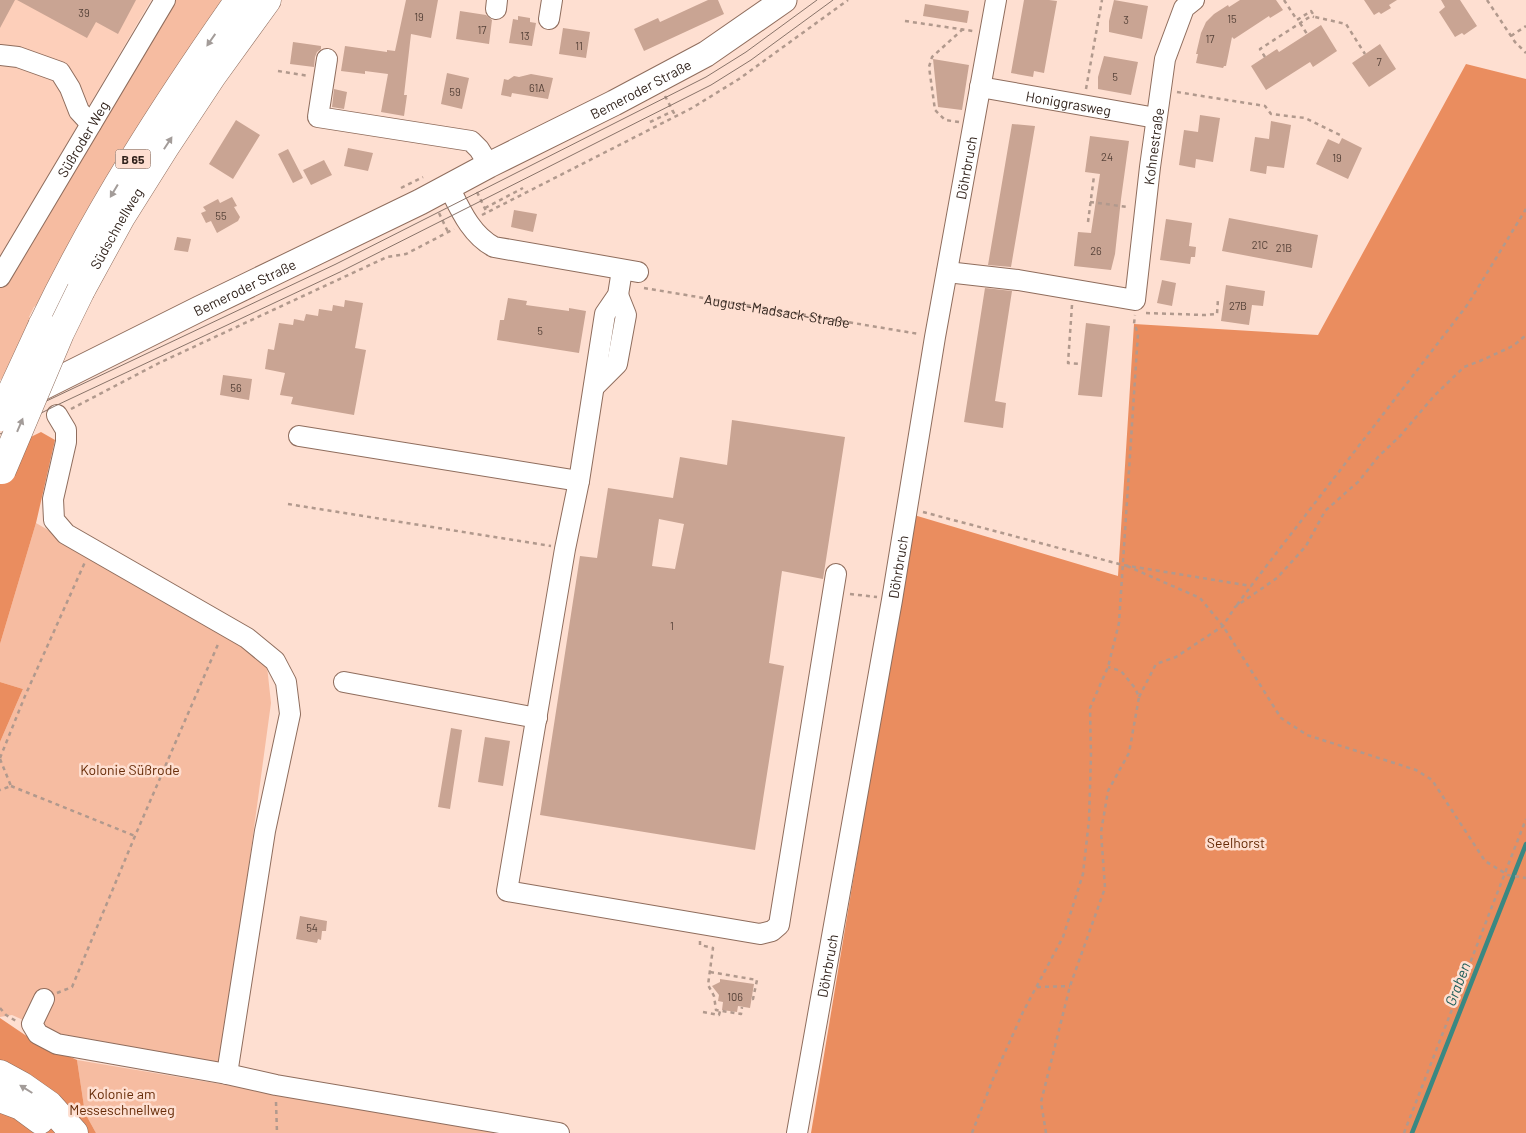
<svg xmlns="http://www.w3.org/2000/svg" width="1526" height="1133" font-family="Barlow,sans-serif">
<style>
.built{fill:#fdcfba}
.green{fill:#f6bca1}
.forest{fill:#ea8d5f}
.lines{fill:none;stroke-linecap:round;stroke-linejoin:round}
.stream{stroke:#3a8882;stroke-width:4.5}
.building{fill:#c9a493;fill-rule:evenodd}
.minor-casing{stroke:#8f6d5d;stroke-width:22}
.major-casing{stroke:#8f6d5d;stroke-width:27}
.highway-casing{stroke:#8f6d5d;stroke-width:29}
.path{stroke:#b1998d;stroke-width:2.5;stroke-dasharray:4 4;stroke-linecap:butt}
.minor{stroke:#fff;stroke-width:20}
.major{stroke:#fff;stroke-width:25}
.highway{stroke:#fff;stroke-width:28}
.tram{stroke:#887369;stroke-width:1}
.highway-bridge-casing{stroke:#8f6d5d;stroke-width:29;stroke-linecap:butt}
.highway-bridge{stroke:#fff;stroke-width:28}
.oneway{fill:#a39c99}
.labels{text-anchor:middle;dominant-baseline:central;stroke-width:5;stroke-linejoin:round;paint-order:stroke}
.number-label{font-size:11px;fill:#58443a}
.shield{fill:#fedfd1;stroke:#6f5c53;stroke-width:1}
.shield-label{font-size:12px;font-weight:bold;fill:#32241d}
.street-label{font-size:14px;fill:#32241d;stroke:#fedfd1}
.park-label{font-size:14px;fill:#662b07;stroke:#fedfd1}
.water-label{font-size:15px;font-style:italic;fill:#1d5d59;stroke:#fedfd1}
</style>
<rect width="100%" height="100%" fill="#fedfd1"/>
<path class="built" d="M0 0H151L0 258Z"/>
<path class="green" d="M174 0H227L39 303 34 307 29 317 32 319 2 379 0 380V288Z
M36 523 242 643 267 666 271 703 222 1063 57 1035 12 1015 0 1017V742L23 689 0 682V644Z
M77 1060 511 1133H96L85 1113Z"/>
<path class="forest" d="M1466 64 1526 79V1133H811L914 515 1118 576 1134 324 1318 335Z
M41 432 55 440 36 523 0 644V452Z
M0 682 23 689 0 742Z
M0 1018 28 1037 77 1060 85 1113 96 1133H0Z"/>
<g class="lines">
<path class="stream" d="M1412 1133 1526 844"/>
</g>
<path class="building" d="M0 0H15L0 28Z
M17 0H136L118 34 96 22 87 38Z
M406 0H438L431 38 411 34 404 95H407L404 116 381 112 388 74 365 71V74L341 71 345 46 387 52V50L395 51Z
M708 0H718L724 14 644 51 634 29 658 18 660 22Z
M1024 0H1049L1057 1 1044 73 1034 71 1033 77 1011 73Z
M1114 0 1148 6 1142 39 1109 32V21Z
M1240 0H1276L1283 10 1270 18 1269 16 1234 39 1232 37 1226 66H1224L1223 68 1196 63 1198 54H1196L1201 33 1206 22 1214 14 1228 5 1229 7Z
M1364 0H1397L1389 5 1391 8 1381 14 1379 12 1374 15Z
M1441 0H1460L1477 26 1464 35 1462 33 1455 37 1439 12 1445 7Z
M925 4 969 11 967 23 923 16Z
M460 11 486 15 492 20 489 44 456 39Z
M518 16 530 18V22L536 23 532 46 509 43 513 19 518 20Z
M1321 25 1337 51 1313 67 1310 62 1266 90 1251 66 1277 49 1279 52Z
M563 28 590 32 586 58 559 54Z
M293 42 321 46V49L317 52 315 57 314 67 290 64Z
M1380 44 1396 69 1369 87 1352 63Z
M1104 56 1138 62 1131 95 1098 89V77Z
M933 59 969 65 962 110 938 107Z
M447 73 469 78 462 109 441 104Z
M531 74 553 78 548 99 512 93 511 97 501 95 504 79 508 80 514 76 519 77Z
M334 89 347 92 344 109 332 107Z
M1200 115 1220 118 1213 162 1196 159 1195 168 1179 165 1184 130 1198 132Z
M236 120 260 135 233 179 209 164Z
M1271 121 1291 125 1284 168 1267 166 1266 174 1250 171 1255 137 1269 139Z
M1012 124 1035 126 1011 267 988 265Z
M1090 136 1129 141 1121 199 1115 254 1111 270 1074 266 1078 232 1091 233 1100 174 1085 172Z
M1342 138 1362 148 1348 179 1316 164 1328 139 1339 144Z
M348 148 373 153 368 171 344 166Z
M288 149 303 178 293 183 278 154Z
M324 160 332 175 311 185 303 170Z
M232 197 237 206 234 207 240 217 238 221 217 233 211 221 206 223 201 213 206 211 203 207 218 199 220 203Z
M514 210 537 214 533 232 511 227Z
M1229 218 1318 235 1312 268 1222 251Z
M1166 219 1192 223 1189 246 1196 247 1195 257H1191L1190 264 1160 260Z
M177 237 191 239 188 252 174 250Z
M1162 280 1176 283 1172 306 1157 303Z
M1226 285 1265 291 1263 306 1252 305 1249 325 1221 321Z
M985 288 1012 291 995 401 1006 403 1003 428 964 422Z
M508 298 527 301 526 305 569 311V308L586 311 579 353 497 340 500 320H504Z
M345 300 363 303 355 348 366 350 354 415 291 404 293 397 280 395 285 373 265 369 268 349 274 350 279 323 293 325 294 319 304 321 306 314 318 316 319 309 332 311 333 305 344 307Z
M1086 323 1110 326 1102 397 1078 395Z
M223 375 252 379 249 400 220 395Z
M732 420 845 437 823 579 782 571 769 663 784 666 755 850 540 815 580 556 597 558 608 488 673 498 680 457 727 465ZM659 519 684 524 675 569 652 566Z
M451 728 462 730 450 809 438 807Z
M485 737 510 741 503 786 478 782Z
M300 916 327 921 326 931H322L321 940 318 939 317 943 296 939Z
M720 979 754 984 750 1008 738 1006 737 1012 722 1010 723 1002 718 1001 719 995 712 986 720 982Z"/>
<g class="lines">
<defs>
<g id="minor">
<path d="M496 9 497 0"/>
<path d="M549 19 552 0"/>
<path d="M0 55 18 57 60 72 70 88 79 111 91 124"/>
<path d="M327 59 318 117 471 141 479 149 489 165"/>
<path id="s2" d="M980 87 1156 118"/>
<path d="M449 187C460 209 471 235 494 247L638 272"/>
<path d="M622 270 618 295 605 314 579 481 565 549 507 891 760 934 772 931 779 925 836 574"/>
<path id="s3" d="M947 272 1018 280 1135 300 1150 167 1165 59 1184 8 1194 0"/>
<path id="s4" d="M0 277 165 0"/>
<path d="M594 387 617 364 626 315 618 295"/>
<path d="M57 415 66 430V442L53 499 54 520 66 534 247 638 275 661 286 682 290 714 265 831 227 1074"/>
<path d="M299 436 579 481"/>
<path d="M344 682 537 718"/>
<path d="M44 999 32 1024 38 1034 57 1044 227 1074 276 1085 559 1133"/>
<path id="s5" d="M797 1133 892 600 935 337 996 0"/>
</g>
<g id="major">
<path id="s6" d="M25 396 199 309 420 202 489 165 614 103 706 54 784 0"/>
</g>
<g id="highway">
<path id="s7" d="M81 290 121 217 165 147 212 76 267 0"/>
<path d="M42 326C97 211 166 104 239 0"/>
<path d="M0 1074 22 1086 49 1105 74 1133"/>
<path d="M0 1098 21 1106 40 1120"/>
</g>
</defs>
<use href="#minor" class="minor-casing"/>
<use href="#major" class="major-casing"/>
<use href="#highway" class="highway-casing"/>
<g class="path">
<path d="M1284 0 1297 20 1311 11 1315 17 1346 24 1365 54"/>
<path d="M1487 0 1515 42 1526 53"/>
<path d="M905 21 973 31"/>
<path d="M1300 23 1307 34"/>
<path d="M1511 36 1526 26"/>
<path d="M1265 57 1260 49 1311 16 1314 17"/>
<path d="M278 71 309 76"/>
<path d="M1086 89 1102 0"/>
<path d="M1177 92 1265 106 1271 114 1305 118 1340 135"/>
<path d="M665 96 676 117"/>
<path d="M650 122 673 111"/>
<path d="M959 122 945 120 935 110 929 67 932 57 963 29"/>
<path d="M401 188 423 177"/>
<path d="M477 192 487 213"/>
<path d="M1090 202 1128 207"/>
<path d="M485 208 523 188"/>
<path d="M439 213 448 232"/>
<path d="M482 215 692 108 739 79 848 0"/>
<path d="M1088 222 1094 176"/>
<path id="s1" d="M644 288 919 334"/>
<path d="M1072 305 1068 363 1081 364"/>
<path d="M1146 313 1205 315 1217 314 1218 299"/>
<path d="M71 409 159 363 387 257 406 254 454 229"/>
<path d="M288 504 551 546"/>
<path d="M923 512 1123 565 1251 586 1468 304 1526 209"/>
<path d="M1127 566 1200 598 1223 626 1281 718 1307 735 1416 770 1432 780 1485 861 1508 875 1526 878"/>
<path d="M850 594 877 597"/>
<path d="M1237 605 1251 586"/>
<path d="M1139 697 1156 664 1176 657 1223 626 1235 607 1277 578 1306 546 1325 511 1359 481 1378 457 1400 436 1434 396 1464 367 1480 361 1513 346 1526 335"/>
<path d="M0 758 25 696 85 562"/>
<path d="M0 759 11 786 0 790"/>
<path d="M11 786 135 836"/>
<path d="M700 941V945L713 948 708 985 714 996 716 1010 741 1014 742 1007"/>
<path d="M710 972 757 980 753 999H751"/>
<path d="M1037 987 1070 986"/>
<path d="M57 993 72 987 135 836 219 642"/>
<path d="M0 1008 6 1015 16 1021"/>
<path d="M703 1012 719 1015 720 1011"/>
<path d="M276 1102 277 1133"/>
<path d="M972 1133 993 1079 1023 1012 1063 937 1083 874 1089 820 1091 756 1090 708 1108 667 1119 623 1138 333 1134 324 1135 315"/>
<path d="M1046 1133 1041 1102 1070 986 1105 888 1101 832 1108 791 1129 753 1139 697 1135 688 1121 671 1108 667"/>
<path d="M1404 1133 1526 819"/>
</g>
<use href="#minor" class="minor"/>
<use href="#major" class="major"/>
<use href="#highway" class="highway"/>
<path class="tram" d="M0 423 336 264 706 77 746 52 817 0
M0 434 55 406 340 272 711 85 751 60 833 0"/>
<defs>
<path id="highway-bridge" d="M0 417 42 326
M2 470 60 333 81 290"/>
</defs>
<use href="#highway-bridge" class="highway-bridge-casing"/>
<use href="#highway-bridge" class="highway-bridge"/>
</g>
<defs><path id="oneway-solid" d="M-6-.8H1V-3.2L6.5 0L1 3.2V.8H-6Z" transform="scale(1.25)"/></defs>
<g class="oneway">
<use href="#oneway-solid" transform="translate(211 40) rotate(125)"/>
<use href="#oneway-solid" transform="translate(168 143) rotate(-57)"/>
<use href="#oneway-solid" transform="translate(114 191) rotate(121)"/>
<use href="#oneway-solid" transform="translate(20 425) rotate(-67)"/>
<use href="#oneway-solid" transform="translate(26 1089) rotate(-148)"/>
</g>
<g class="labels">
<g class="number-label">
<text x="84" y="12">39</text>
<text x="419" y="16">19</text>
<text x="1232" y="18">15</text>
<text x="1126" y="19">3</text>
<text x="482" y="29">17</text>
<text x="525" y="35">13</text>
<text x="1210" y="38">17</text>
<text x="579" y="45">11</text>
<text x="1379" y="61">7</text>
<text x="1115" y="76">5</text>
<text x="537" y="87">61A</text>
<text x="455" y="91">59</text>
<text x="1107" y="156">24</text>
<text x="1337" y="157">19</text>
<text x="221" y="215">55</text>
<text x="1260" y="244">21C</text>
<text x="1284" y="247">21B</text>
<text x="1096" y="250">26</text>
<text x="1238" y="305">27B</text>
<text x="540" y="330">5</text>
<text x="236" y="387">56</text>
<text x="672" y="625">1</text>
<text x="312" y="927">54</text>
<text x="735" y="996">106</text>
</g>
<rect class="shield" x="115.5" y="149.5" width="35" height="19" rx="4"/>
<g class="shield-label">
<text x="133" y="159">B 65</text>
</g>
<g class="street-label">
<text stroke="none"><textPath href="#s6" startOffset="688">Bemeroder Straße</textPath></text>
<text stroke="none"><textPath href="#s2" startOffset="90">Honiggrasweg</textPath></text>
<text stroke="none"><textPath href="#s4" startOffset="161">Süßroder Weg</textPath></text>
<text stroke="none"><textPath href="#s3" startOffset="345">Kohnestraße</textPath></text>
<text stroke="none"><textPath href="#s5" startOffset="980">Döhrbruch</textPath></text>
<text stroke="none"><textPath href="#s7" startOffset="71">Südschnellweg</textPath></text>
<text stroke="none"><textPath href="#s6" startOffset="245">Bemeroder Straße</textPath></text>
<text stroke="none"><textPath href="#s1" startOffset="135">August-Madsack-Straße</textPath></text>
<text stroke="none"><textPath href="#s5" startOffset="575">Döhrbruch</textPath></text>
<text stroke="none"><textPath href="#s5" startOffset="170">Döhrbruch</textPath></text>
</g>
<g class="park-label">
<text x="130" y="769">Kolonie Süßrode</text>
<text x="1236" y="842">Seelhorst</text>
<text x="122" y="1093">Kolonie am<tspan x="122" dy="16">Messeschnellweg</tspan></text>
</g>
<g class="water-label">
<text transform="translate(1457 984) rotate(-69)">Graben</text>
</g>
</g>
</svg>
